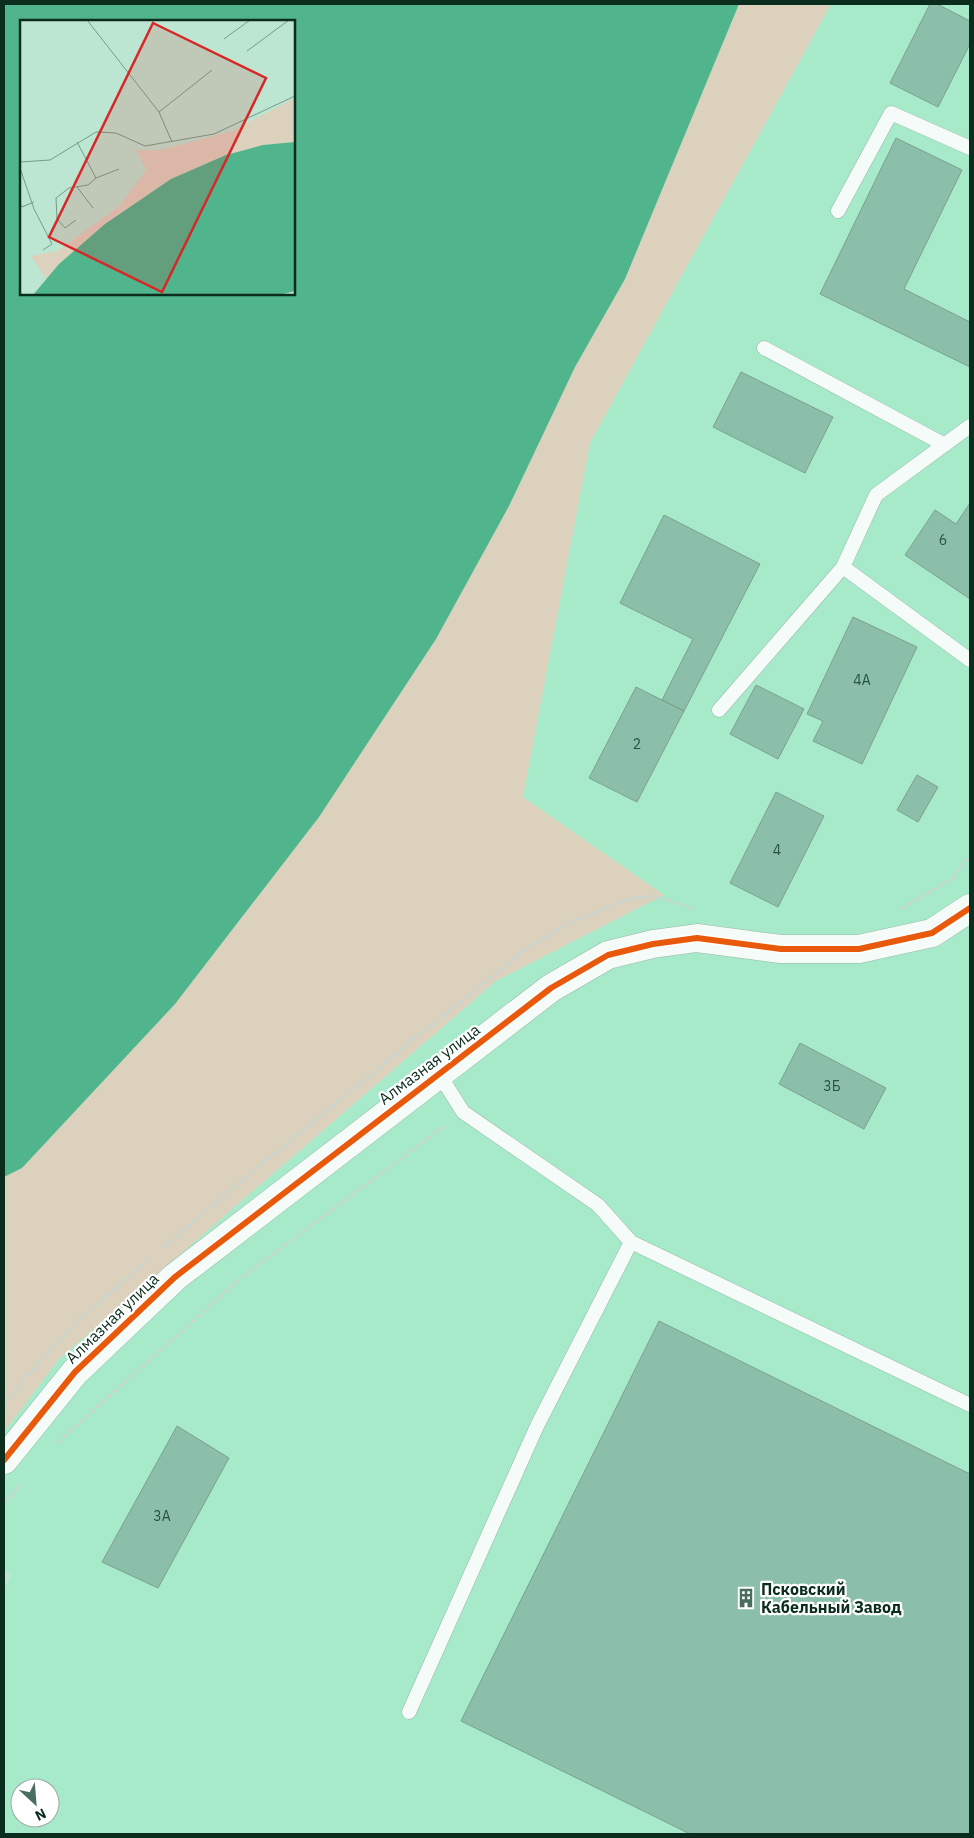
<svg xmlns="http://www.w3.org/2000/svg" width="974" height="1838" font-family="'IBM Plex Sans',sans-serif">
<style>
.built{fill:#a7eac9;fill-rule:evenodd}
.green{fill:#dbd1bd}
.water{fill:#50b48c;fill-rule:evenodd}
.building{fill:#8cbfa9;stroke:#7d9f8f}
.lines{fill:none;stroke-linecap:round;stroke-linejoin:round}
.lane-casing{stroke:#96b8a7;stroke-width:15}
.street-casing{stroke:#96b8a7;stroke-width:29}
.path{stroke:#c9d6cf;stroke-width:3;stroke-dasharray:5 2.5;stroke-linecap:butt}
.lane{stroke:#f5fbf8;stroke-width:14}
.street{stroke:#f5fbf8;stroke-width:28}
.cycleway-casing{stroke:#fff;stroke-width:9}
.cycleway{stroke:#e8590c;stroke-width:6}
.labels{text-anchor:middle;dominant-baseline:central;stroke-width:4.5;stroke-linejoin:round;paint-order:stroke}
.number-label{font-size:14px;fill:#2b5241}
.street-label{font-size:16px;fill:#0b2d1e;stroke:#fff}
.poi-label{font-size:16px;font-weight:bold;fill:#0b2d1e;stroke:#fff;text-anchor:start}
.inset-road{fill:none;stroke:#759c89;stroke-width:1}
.view{fill:#d62828;fill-opacity:0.15;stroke:#d62828;stroke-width:2.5}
.inset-edge{fill:none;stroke:#0b2d1e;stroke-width:2.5}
</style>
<rect width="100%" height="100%" fill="#bce6d1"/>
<path class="built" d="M831 4H970V1834H4V1588L12 1576 4 1569V1432L59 1359 496 981 663 895 522 798 590 443ZM20 1788H50V1818H20Z"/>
<path class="green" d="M739 4H831L590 443 523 797 664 895 496 981 59 1359 4 1432V1177L22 1168 175 1004 319 817 436 639 509 506 575 367 625 279Z"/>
<path class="water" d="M4 4H739L625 279 575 367 509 506 436 639 319 817 175 1004 22 1168 4 1177ZM21 21H294V294H21Z"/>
<path class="building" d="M930 4H937L970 21V44L938 107 890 83Z
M896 138 962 170 904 289 970 322V367L820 294Z
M741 372 833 417 805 473 713 427Z
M970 503V599L905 555 935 510 956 524Z
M664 515 760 564 684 711 662 700 693 639 620 603Z
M853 617 917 647 862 764 813 741 823 721 807 714Z
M756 685 804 709 778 759 730 734Z
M636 687 684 711 637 802 589 778Z
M917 775 938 787 918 822 897 810Z
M776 792 824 816 778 907 730 883Z
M800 1043 886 1088 864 1129 779 1084Z
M659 1321 970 1474V1834H690L461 1721Z
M177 1426 229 1458 158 1588 102 1562Z"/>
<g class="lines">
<defs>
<path id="lane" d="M838 211 891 113 970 148
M764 348 945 445
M970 426 876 495 843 567 970 660
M719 710 843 567
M631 1242 970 1405
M409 1712 537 1426 631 1242 598 1205 463 1112 439 1074"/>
<path id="street" d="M4 1460 75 1372 175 1277 551 988 608 955 653 944 697 938 781 949H859L932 933 970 908"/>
</defs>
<use href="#lane" class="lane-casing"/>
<use href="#street" class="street-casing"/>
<path class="path" d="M900 909 952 879 970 856
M164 1247 246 1177 420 1034 530 946 574 921 628 899 654 896 695 909
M4 1406 30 1372 78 1320 148 1260
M57 1443 241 1278 446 1125
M4 1504 21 1484"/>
<use href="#lane" class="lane"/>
<use href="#street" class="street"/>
<defs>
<path id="cycleway" d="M4 1460 75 1372 175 1277 551 988 608 955 653 944 697 938 781 949H859L932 933 970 908"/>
</defs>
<use href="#cycleway" class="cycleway-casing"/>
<use href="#cycleway" class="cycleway"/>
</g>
<defs>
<symbol id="building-bare" viewBox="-9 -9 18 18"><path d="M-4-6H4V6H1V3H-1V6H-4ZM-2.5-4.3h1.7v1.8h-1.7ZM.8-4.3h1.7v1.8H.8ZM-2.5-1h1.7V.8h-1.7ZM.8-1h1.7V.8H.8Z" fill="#496e5d" stroke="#fff" stroke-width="2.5" paint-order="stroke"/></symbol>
</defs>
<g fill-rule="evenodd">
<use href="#building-bare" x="732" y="1584" width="28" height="28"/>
</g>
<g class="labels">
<g class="number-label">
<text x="943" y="540">6</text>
<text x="862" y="680">4А</text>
<text x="637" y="744">2</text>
<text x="777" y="850">4</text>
<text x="832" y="1086">3Б</text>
<text x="162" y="1516">3А</text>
</g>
<g class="street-label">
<text transform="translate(429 1064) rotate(-37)">Алмазная улица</text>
<text transform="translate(112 1318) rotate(-44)">Алмазная улица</text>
</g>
<g class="poi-label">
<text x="761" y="1589">Псковский<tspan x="761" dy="18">Кабельный Завод</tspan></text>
</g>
</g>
<g transform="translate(20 20)">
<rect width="275" height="275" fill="#bce6d1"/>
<path d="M275 78V122L243 125 206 135 151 159 85 204 27 259 11 236 37 231 98 187 126 150 116 130H140L212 111Z" fill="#dbd1bd"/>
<path d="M275 122V271L259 275H13L39 244 85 204 151 159 206 135 243 125Z" fill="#50b48c"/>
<path class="inset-road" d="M67 0 139 92M204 19 230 0M227 31 269 0M152 122 139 92 192 50M0 142 30 140 76 112 96 113 125 126 194 114 275 76M0 148 14 189 32 224 23 230M76 158 99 149M57 167 73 188M0 183 2 187 14 182M56 200 45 208 37 199 36 178 49 168 68 165 76 158 57 122"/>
<path class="view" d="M133 3 246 58 142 272 29 217Z"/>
<rect width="275" height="275" class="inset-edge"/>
</g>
<rect width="974" height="1838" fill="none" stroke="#0b2d1e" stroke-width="10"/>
<g transform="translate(35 1803) rotate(154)"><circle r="24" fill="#ffffff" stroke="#9daba5"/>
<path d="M0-4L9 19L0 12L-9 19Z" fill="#496e5d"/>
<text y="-8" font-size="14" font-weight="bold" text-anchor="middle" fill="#0b2d1e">N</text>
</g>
</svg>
